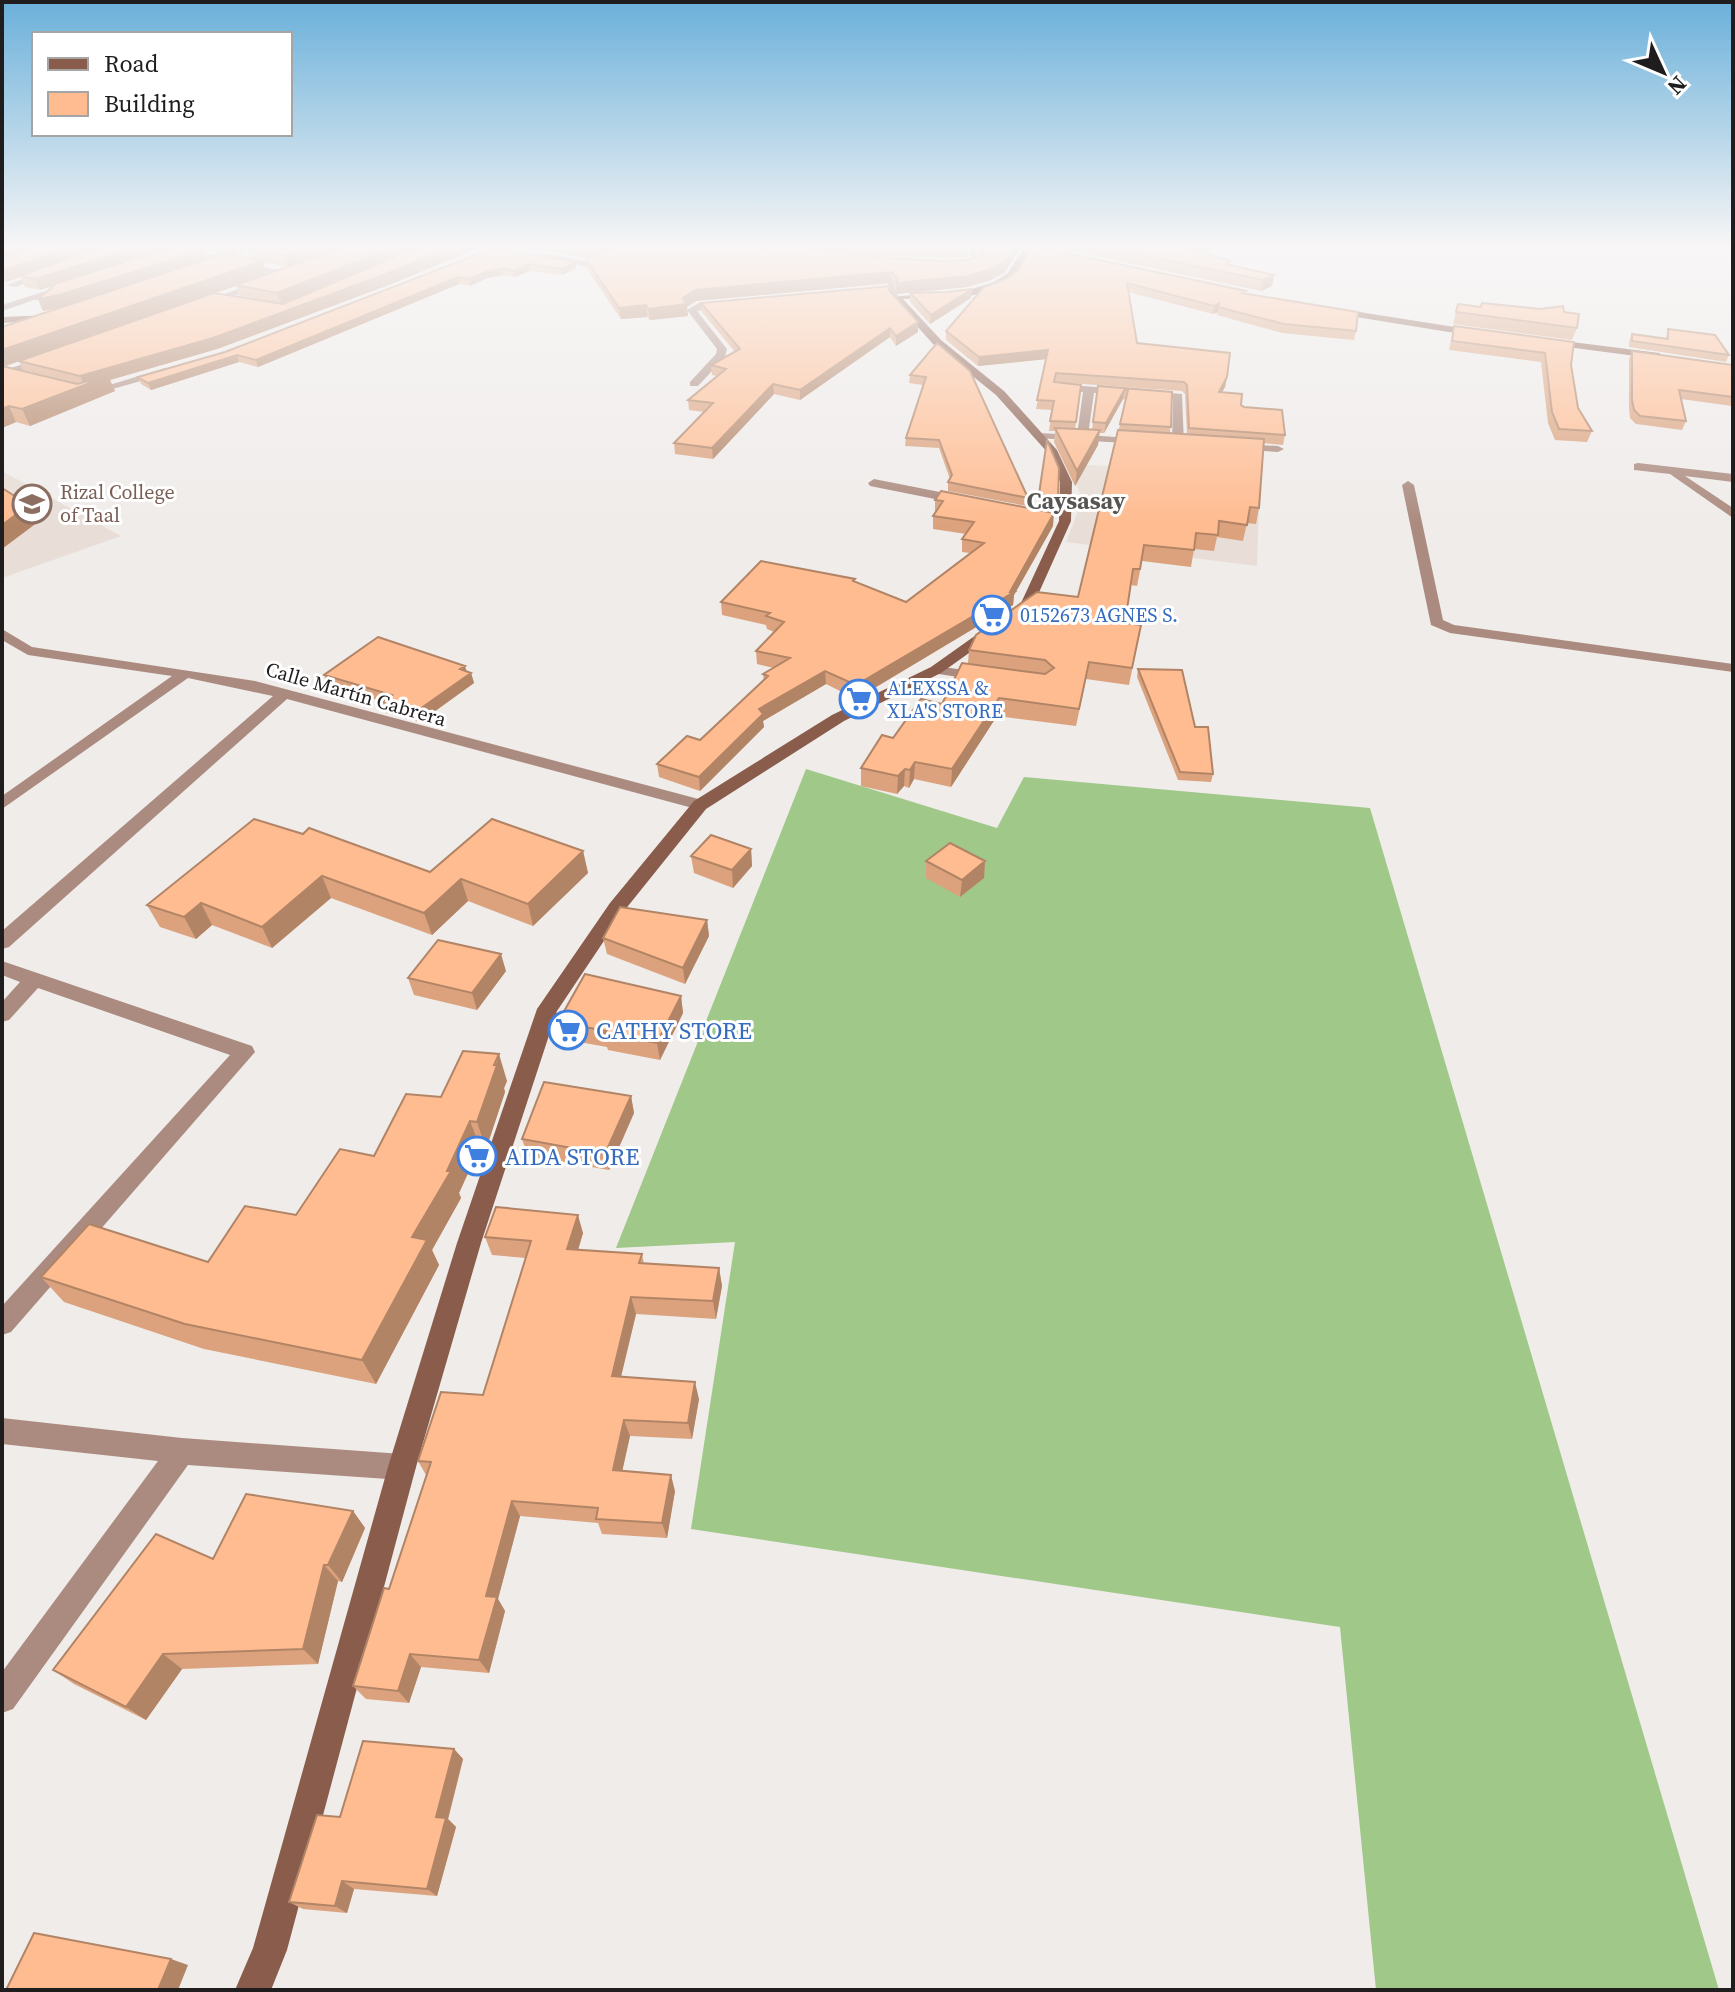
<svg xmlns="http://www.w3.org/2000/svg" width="1735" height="1992" font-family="'Source Serif 4',serif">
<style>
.built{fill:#e8ded7}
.forest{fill:#a0c889}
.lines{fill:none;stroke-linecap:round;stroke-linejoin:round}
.lane{fill:#ab8b7f;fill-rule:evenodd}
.street{fill:#ab8b7f;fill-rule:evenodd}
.secondary{fill:#895c4b;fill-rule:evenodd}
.wall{fill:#dba27d;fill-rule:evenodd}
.shaded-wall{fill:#b28466}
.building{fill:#ffbc91;stroke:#b28466;stroke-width:2}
.labels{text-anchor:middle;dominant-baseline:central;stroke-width:6;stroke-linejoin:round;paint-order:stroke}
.far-education-label{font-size:20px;fill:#785e54;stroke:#fff;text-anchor:start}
.far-shop-label{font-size:20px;fill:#366cbe;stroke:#fff;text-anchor:start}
.far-street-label{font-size:20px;fill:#1f1d1d;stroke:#fff}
.far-quarter-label{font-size:24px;font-weight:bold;fill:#575452;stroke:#fff}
.shop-label{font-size:24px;fill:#366cbe;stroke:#fff;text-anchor:start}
</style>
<rect width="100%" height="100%" fill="#efecea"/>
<path class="built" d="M1070 464 1260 474 1257 566 1066 542 1082 501Z
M2 471 121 536 2 578Z"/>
<path class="forest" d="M806 769 997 828 1024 777 1370 808 1719 1990H1376L1340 1627 691 1529 735 1242 616 1248Z"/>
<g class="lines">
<path class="lane" d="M936 666 978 672 984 676 978 680 932 673V667Z"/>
<path class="street" d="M151 245 181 248 203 245 192 250 295 274 291 277 182 253 166 259 163 254 172 251Z
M495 245H506L468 262 461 260Z
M626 245H638L585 267 544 257 548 254 584 261Z
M967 245H975L980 266 959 268 955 265 972 262Z
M47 269 50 274 15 287 7 285Z
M263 280 266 285 205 306 197 304Z
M887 282H893L899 299H893Z
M64 285 72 287 2 311V305Z
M732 302V306L697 311 727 349 725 357 698 386H690V382L716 354 717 349 687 310 699 303Z
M47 356 51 357V361L2 377V371Z
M165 368 169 369V373L88 396 83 393Z
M1059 384 1182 394 1184 444 1178 447 1172 444 1173 399 1094 393 1088 435 1142 439 1146 440V444L1035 438 1033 436 1039 433 1077 435 1083 392 1055 389V385Z
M1238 444 1278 446 1284 449 1278 452 1234 449V445Z
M1638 463 1733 474V482L1685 476 1733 508V518L1670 474 1634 470V464Z
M874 479 965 497 971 501 965 505 870 486 868 483Z
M1408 481 1414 485 1443 620 1454 625 1733 664V672L1450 633 1431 625 1402 485Z
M2 629 32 647 255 681 706 801 709 805 700 810 287 699 9 947 2 949V931L273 696 188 678 2 809V796L172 676 28 655 2 640Z
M2 961 252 1046 255 1052 11 1332 2 1335V1306L230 1055 38 988 9 1020 2 1022V1002L20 982 2 975Z
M2 1418 182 1438 402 1454 412 1458 416 1467 412 1476 402 1480 188 1465 13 1709 2 1713V1672L158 1461 2 1444Z"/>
<path class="secondary" d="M1025 246 1032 248C1026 258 1021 273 1011 280 983 302 936 297 903 299L941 340 1004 391 1057 450 1072 482 1071 521 1032 608 941 673 844 721 706 809 624 911 557 1011 481 1243 416 1467 287 1950 271 1990H235L253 1948 388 1467 457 1243 537 1009 610 903 694 801 832 715 931 667 1021 603 1059 521 1060 482 1048 453 996 395 933 344 891 297 968 290 992 283 1007 274Z
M1334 308 1480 331 1485 334 1480 337 1331 313Z
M52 315 49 320 2 323V317Z
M1548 339 1659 353 1664 356 1659 359 1544 344Z"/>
</g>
<path class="wall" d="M2 245 205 250 208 258 223 253 202 249 201 245H485L394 283 217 349 110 380 115 391 30 426 16 422 2 428V327L57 308 43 311 38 299 55 285 40 290 25 287 21 277 6 282 2 281ZM248 250 251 258 233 254ZM263 262 267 263 287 267 267 274ZM236 286 239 296 261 300 215 293ZM19 361 24 372 4 367Z
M521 245H618L584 258Z
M619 245H968V258L872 256 834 251 874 257 941 261 967 260 980 256 976 245H1019V250L1005 272 991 280 967 287 896 294V288L892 283 696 301 687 307 688 316 650 320 647 317 621 319 587 269 586 259Z
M1043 245H1219L1201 252 1231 261 1230 265 1274 275 1272 286 1261 291Z
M494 248 575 262 576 268 562 275 530 271 515 277 503 275 487 278 470 286 459 284 258 367 239 362 151 390 141 384 138 377 225 352Z
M1017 271 1245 293 1356 331 1354 340 1282 333 1217 315 1218 312 1213 314 1128 292 1137 343 1227 377 1225 387 1222 392 1285 435 1283 445 1263 443 1259 508 1256 524 1247 523 1243 541 1217 537 1214 551 1194 549 1191 567 1142 561 1137 586 1131 585 1125 623 1141 625 1129 685 1086 679 1076 726 997 716 951 787 914 779 909 788 904 786 897 794 861 786V768L893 738 942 704 968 663 969 650 1078 597 1126 400 1123 399 1104 433H1099L1098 445 1075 486 1054 442 1055 431H1049L1052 410 1036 409 1046 359 978 366 946 340V331ZM1055 382 1182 391 1185 394 1187 434 1170 433 1172 392 1098 386 1092 430 1075 429 1081 385Z
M890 286V291L918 332 896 346 890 337 800 400 774 394 713 459 675 454 674 443 704 412 689 410 688 400 717 376 712 375 711 365 735 352 702 312 701 303Z
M972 289 971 298 930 324 910 302V293L946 292Z
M1482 303 1564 312 1577 328 1572 340 1453 324 1458 304 1480 307Z
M1454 326 1574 342 1571 365 1578 408 1592 431 1587 442 1555 440 1548 423 1541 362 1449 350Z
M1668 329 1729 355 1726 362 1629 347V341L1632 334 1666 338Z
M937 343 1028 498 1027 506 948 491V482L950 479 939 448 905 446 906 438 923 385 909 383 910 375Z
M1632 351 1733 365V411L1732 406 1681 399 1686 421 1682 430 1636 424 1630 418 1629 408V359Z
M941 491 1053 526 1014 595 1013 605 856 699 826 684 763 721 764 727 700 791 659 777 657 764 700 740 764 681 763 674 774 668 757 664 756 651 774 632 767 629 766 625 722 615 721 602 855 582 906 602 970 553 962 552V539L966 534 933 529V516L936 513 935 512V500Z
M1039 494 1058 497 1056 512 1038 508Z
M1138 669 1195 727 1213 774 1211 782 1178 780 1137 677Z
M467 672 471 673 474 683 420 722 386 713 383 702 328 685 324 675Z
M254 819 430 872 583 851 588 873 533 926 468 901 432 935 331 898 272 948 212 925 196 939 160 927 147 905Z
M751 849 752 866 733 888 694 873 691 856Z
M926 861H985L984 878 960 897 926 878Z
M707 920 709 936 685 984 607 954 603 938Z
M506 971 477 1010 414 995 408 978Z
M681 996 683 1013 660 1060 608 1050 607 1047 562 1039 558 1022Z
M507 1081 504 1088 505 1092 486 1149 480 1147 459 1193 461 1198 432 1250 439 1265 376 1384 204 1349 64 1302 41 1277 208 1262 296 1215 374 1156 441 1097Z
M631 1096 634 1113 609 1170 528 1156 522 1139Z
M583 1233 578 1250 642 1254 644 1264 719 1268 722 1286 716 1319 636 1314 621 1377 699 1399 692 1439 630 1436 622 1471 675 1491 667 1538 602 1534 598 1523 520 1516 498 1599 505 1611 489 1673 421 1667 409 1703 366 1699 353 1686 389 1589 426 1475 418 1461 483 1395 526 1258 492 1255 485 1237Z
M353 1511 365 1528 342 1582 338 1581 318 1664 182 1669 146 1720 74 1684 53 1670 213 1559Z
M454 1749 463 1759 448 1819 456 1827 437 1896 354 1889 347 1913 303 1909 289 1902 340 1817Z"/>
<path class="shaded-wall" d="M7 245H42L2 259V247Z
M77 245H111L20 276 21 277 6 282 2 271Z
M144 245H181L40 290 35 279Z
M228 245H263L231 255Z
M318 245H351L288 267 285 256Z
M399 245H428L281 304 277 293Z
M458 245H485L394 283 217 349 110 380 115 391 30 426 22 409 84 385 80 376Z
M588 245H618L584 258 582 247Z
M1016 245H1019V250L1005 272 991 280 967 287 896 294V283Z
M1194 245H1219L1185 259 1187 248Z
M205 250 209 262 64 307 43 311 38 299Z
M263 261 267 275 2 367V350Z
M575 262 576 268 562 275 561 269Z
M529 264 530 271 515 277 514 271Z
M502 268 503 275 487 278 470 286 469 279 486 272Z
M892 272V283L696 301 687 307 688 316 650 320 648 309 683 298 695 290Z
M1274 275 1272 286 1261 291 1263 280Z
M458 277 459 284 258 367 256 360Z
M972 289 971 298 930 324 931 315Z
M1219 303 1218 312 1213 314 1214 306Z
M646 305 647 317 621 319 619 308Z
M918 322V332L896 346V336Z
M890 328V337L800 400V390Z
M1048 350 1047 359 978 366 979 357Z
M237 355 239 362 151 390 148 383Z
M1227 377 1225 387 1217 401 1219 392Z
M773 384 774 394 713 459 712 448Z
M1125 389 1123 399 1104 433 1106 423Z
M9 406 16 422 2 428V409Z
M1100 430 1098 445 1075 486 1077 471Z
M29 505 38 522 2 549V525Z
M1054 513 1053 526 1014 595 1013 605 856 699V685L1010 592Z
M465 666 468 676 471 673 474 683 420 722 417 711Z
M825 671 826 684 763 721 764 727 700 791 699 777 759 709Z
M999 698 997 716 951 787 952 769Z
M915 762 914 779 909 788 910 770Z
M905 769 904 786 897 794 898 776Z
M751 849 752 866 733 888 732 870Z
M583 851 588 873 533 926 528 904Z
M985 861 984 878 960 897 962 880Z
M322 876 331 898 272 948 262 927Z
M461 879 468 901 432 935 424 913Z
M201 903 212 925 196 939 184 917Z
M707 920 709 936 685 984 683 968Z
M501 954 506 971 477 1010 472 993Z
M681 996 683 1013 660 1060 657 1043Z
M499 1054 507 1081 504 1088 505 1092 486 1149 477 1122Z
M631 1096 634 1113 609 1170 605 1154Z
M470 1121 480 1147 459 1193 461 1198 432 1250 439 1265 376 1384 362 1360 412 1237 447 1171Z
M578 1215 583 1233 573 1267 567 1249Z
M719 1268 722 1286 716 1319 713 1301Z
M631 1297 636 1314 617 1393 612 1376Z
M695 1382 699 1399 692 1439 688 1423Z
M624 1420 630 1436 619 1486 613 1470Z
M671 1475 675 1491 667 1538 662 1523Z
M512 1501 520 1516 498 1599 505 1611 489 1673 479 1660 486 1596Z
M353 1511 365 1528 342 1582 328 1565Z
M324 1565 338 1581 318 1664 303 1649Z
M163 1654 182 1669 146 1720 126 1707Z
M410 1654 421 1667 409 1703 398 1691Z
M454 1749 463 1759 448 1819 456 1827 437 1896 427 1889 436 1817Z
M342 1881 354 1889 347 1913 335 1906Z
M171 1959 188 1965 178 1990H158Z"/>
<path class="building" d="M37 245H77L2 271V257Z
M105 245H144L35 279 20 276Z
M179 245 205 250 59 295 38 299 57 283Z
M260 245H318L285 256 248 249Z
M349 245H399L277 293 236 285Z
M423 245H458L391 272 213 338 80 376 19 361 214 293 283 304Z
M570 245H588L582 247Z
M619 245H794L874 257 941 261 967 260 984 255 981 245H1016L1006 261 991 269 968 276 896 283 898 279 892 272 695 290 683 298 687 304 648 309 646 305 619 308 586 259Z
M868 245H968V247L872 246Z
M1094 245H1194L1187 248 1231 261 1225 264 1274 275 1263 280Z
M1033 246 1246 291 1242 293 1358 312 1356 331 1284 324 1218 307 1219 303 1214 306 1127 283 1137 343 1230 353 1227 377 1219 392 1242 394 1241 405 1244 407 1282 410 1285 435 1189 428 1187 385 1184 382 1056 373 1054 382 1081 385 1076 422 1050 421 1054 401 1037 400 1048 350 979 357 946 331 984 287 1006 279 1017 271Z
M494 248 575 262 561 269 529 264 514 271 502 268 486 272 469 279 458 277 256 360 237 355 148 383 138 377 225 352Z
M225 253 263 261 2 350V327Z
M890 286 889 290 918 322 896 336 890 328 800 390 773 384 712 448 674 443 713 403 688 400 726 369 711 365 740 349 701 303Z
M972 289 931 315 910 293 946 292Z
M1482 303 1540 309 1563 306 1564 312 1579 314 1577 328 1456 312 1458 304 1481 307Z
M1454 326 1574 342 1571 365 1578 408 1592 431 1559 429 1552 412 1545 353 1452 341Z
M1668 329 1715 335 1729 355 1632 341V334L1668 339Z
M937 343 970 371 1028 498 948 482 952 475 939 440 906 438 926 377 910 375Z
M1632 351 1733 365V397L1679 390 1686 421 1640 416 1634 410 1632 400Z
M2 366 77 384 108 376 22 409 9 406 2 409Z
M1098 386 1172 392 1171 427 1120 424 1128 390 1125 389 1106 423 1093 422Z
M1055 428 1100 430 1077 471Z
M1118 430 1264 439 1259 508 1250 507 1247 525 1219 521 1218 535 1196 533 1194 550 1144 545 1140 569H1133L1125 623 1141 625 1132 668 1089 662 1079 709 999 698 952 769 915 762 910 770 905 769 898 776 861 768 882 735 893 738 921 699 942 704 962 663 1045 674 1054 668 1045 660 969 650 976 635 1037 592 1078 597Z
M1047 440 1059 468 1058 497 1039 494Z
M2 488 29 505 2 525Z
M941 491 1054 513 1010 592H1014L856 685 825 671 759 709 763 714 699 777 657 764 687 736 700 740 768 676 763 674 790 658 756 651 784 622 766 616 770 613 721 602 761 561 855 579 853 581 906 602 984 543 962 539 974 522 933 516 943 501 935 500Z
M378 637 465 666 460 669 471 673 417 711 382 702 392 695 324 675Z
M1138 669 1182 670 1195 727H1208L1213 774 1180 772Z
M254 819 303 834 309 828 430 872 492 819 583 851 528 904 461 879 424 913 322 876 262 927 201 903 184 917 147 905Z
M711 835 751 849 732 870 691 856Z
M950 843 985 861 962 880 926 861Z
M620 907 707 920 683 968 603 938Z
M438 940 501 954 472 993 408 978Z
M585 974 681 996 657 1043 604 1033 606 1031 558 1022Z
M463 1051 499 1054 494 1065H497L477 1122 470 1121 447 1171H451L412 1237 427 1240 362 1360 185 1324 41 1277 89 1224 208 1262 245 1206 296 1215 340 1149 374 1156 406 1094 441 1097Z
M544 1082 631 1096 605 1154 522 1139Z
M496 1207 578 1215 567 1249 642 1254 639 1263 719 1268 713 1301 631 1297 612 1376 695 1382 688 1423 624 1420 613 1470 671 1475 662 1523 596 1519 598 1508 512 1501 486 1596 497 1597 479 1660 410 1654 398 1691 353 1686 384 1588 389 1589 431 1462 418 1461 441 1392 483 1395 531 1241 485 1237Z
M246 1494 353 1511 328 1565H324L303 1649 163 1654 126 1707 53 1670 156 1534 213 1559Z
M363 1741 454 1749 436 1817 446 1818 427 1889 342 1881 335 1906 289 1902 317 1815 340 1817Z
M34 1933 171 1959 158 1990H6Z"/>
<linearGradient id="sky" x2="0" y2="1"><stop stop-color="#6ab0da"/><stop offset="0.47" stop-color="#f8f6f6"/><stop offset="1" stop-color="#f8f6f6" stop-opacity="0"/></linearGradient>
<rect width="1735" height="524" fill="url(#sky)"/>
<defs>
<symbol id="university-ring" viewBox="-11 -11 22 22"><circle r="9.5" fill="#fff" stroke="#8d6e63" stroke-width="1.5"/><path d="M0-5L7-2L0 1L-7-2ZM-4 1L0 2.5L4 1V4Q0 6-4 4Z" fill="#8d6e63"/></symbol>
<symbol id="supermarket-ring" viewBox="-11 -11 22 22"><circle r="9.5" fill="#fff" stroke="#3f7fe0" stroke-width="1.5"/><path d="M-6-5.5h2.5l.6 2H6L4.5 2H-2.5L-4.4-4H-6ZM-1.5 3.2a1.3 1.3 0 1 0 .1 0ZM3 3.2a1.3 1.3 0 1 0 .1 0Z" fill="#3f7fe0"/></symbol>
</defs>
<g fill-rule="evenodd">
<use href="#university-ring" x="10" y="482" width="44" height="44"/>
<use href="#supermarket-ring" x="970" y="593" width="44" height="44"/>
<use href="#supermarket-ring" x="837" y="677" width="44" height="44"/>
<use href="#supermarket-ring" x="546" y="1008" width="44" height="44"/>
<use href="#supermarket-ring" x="455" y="1134" width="44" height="44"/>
</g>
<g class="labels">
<g class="far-education-label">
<text x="60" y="492">Rizal College<tspan x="60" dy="23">of Taal</tspan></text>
</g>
<g class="far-shop-label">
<text x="1020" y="615">0152673 AGNES S.</text>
<text x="887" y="688">ALEXSSA &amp;<tspan x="887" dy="23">XLA'S STORE</tspan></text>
</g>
<g class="far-street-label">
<text transform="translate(356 694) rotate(16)">Calle Martín Cabrera</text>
</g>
<g class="far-quarter-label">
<text x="1076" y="500">Caysasay</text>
</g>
<g class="shop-label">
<text x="596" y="1030">CATHY STORE</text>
<text x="505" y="1156">AIDA STORE</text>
</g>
</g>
<rect width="1735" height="1992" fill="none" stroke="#1f1d1d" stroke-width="8"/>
<rect x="32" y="32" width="260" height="104" fill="#ffffff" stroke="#a5a5a5" stroke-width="2"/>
<rect x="48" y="58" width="40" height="12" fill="#895c4b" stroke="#a5a5a5" stroke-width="2"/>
<text x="104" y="72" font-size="24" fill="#1f1d1d">Road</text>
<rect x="48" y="92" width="40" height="24" fill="#ffbc91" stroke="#a5a5a5" stroke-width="2"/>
<text x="104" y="112" font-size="24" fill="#1f1d1d">Building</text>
<g transform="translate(1663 72) rotate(134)" stroke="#ffffff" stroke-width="6" paint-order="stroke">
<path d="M0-6L14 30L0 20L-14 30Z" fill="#1f1d1d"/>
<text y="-12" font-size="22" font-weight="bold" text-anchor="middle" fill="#1f1d1d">N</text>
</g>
</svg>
